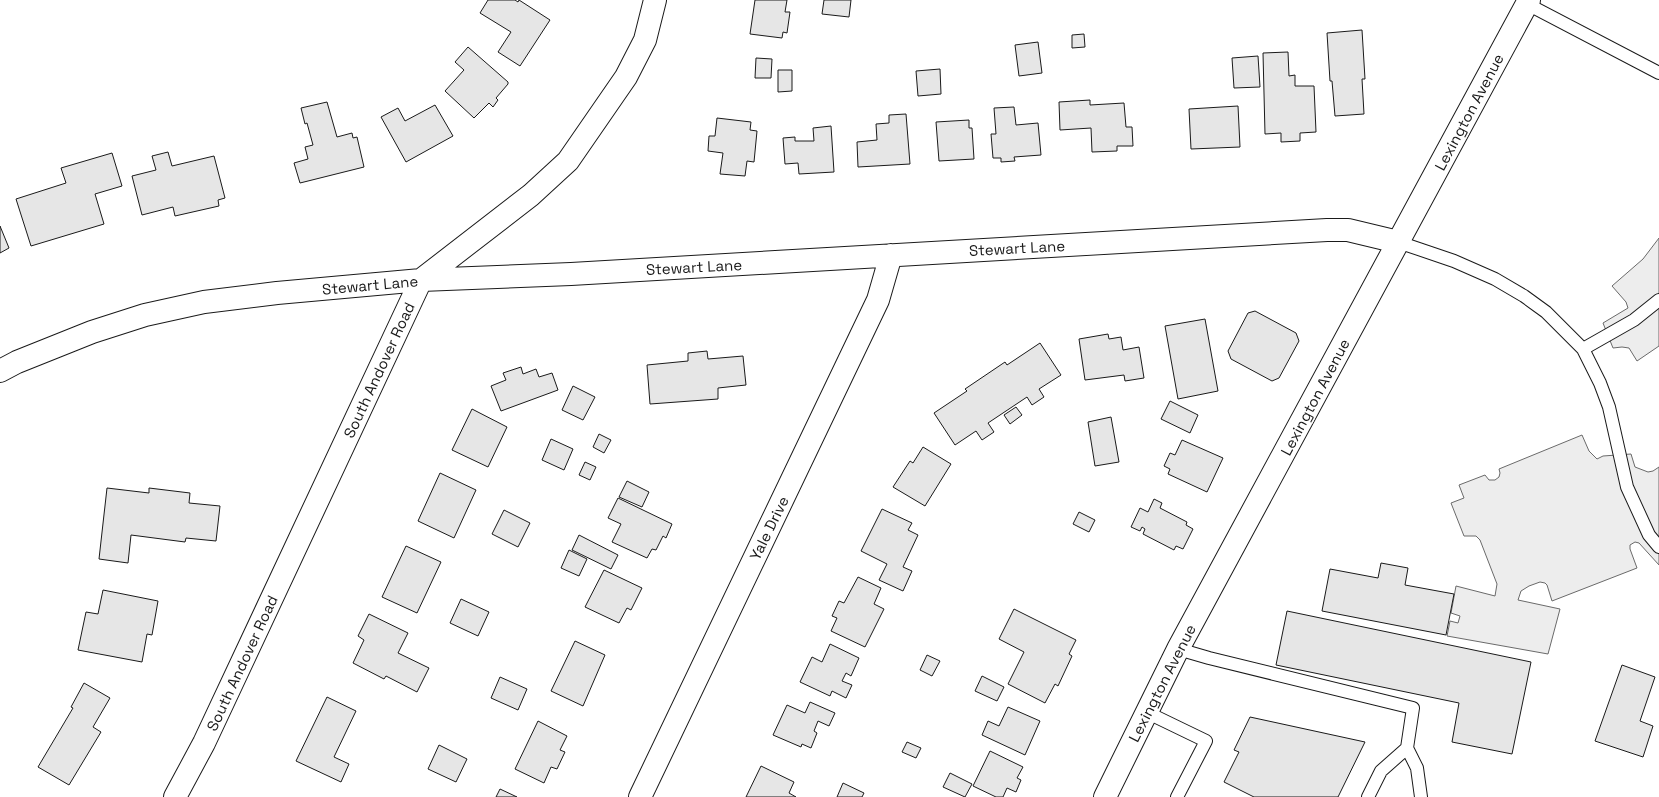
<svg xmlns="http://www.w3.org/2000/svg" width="1659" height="797" font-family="'Space Grotesk',sans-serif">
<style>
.parking{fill:#ededed;stroke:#6a6a6a}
.building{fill:#e6e6e6;stroke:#1a1a1a}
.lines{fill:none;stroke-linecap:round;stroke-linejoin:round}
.lane-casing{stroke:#1a1a1a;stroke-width:14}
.street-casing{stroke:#1a1a1a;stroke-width:24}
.primary-casing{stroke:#1a1a1a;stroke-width:24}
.lane{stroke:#fff;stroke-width:12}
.street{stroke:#fff;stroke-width:22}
.primary{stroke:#fff;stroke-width:22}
.labels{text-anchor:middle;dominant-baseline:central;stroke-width:3;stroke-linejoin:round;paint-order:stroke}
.street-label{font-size:15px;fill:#1a1a1a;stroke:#fff}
</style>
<rect width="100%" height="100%" fill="#fff"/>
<path class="parking" d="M1659 238V346L1637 361 1629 348 1622 347 1613 348 1603 323 1628 308 1626 302 1612 286 1643 259Z
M1582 435 1589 451 1597 459 1603 456 1631 454 1635 467 1648 472 1653 471 1659 467V565L1639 543 1635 542 1630 545V549L1637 568 1552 601 1547 585 1545 583 1540 582 1529 586 1521 591 1518 600 1560 609 1548 654 1447 636 1450 621 1458 623 1460 616 1451 613 1456 586 1495 596 1497 584 1480 540 1476 536H1464L1451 503 1464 498 1459 485 1485 475 1489 480H1495L1499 477 1500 473 1499 469Z"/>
<path class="building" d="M488 0H515L518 2 519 0 550 20 520 66 498 52 511 32 480 13Z
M755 0H787L785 12H790L787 33 783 32 782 38 750 34Z
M824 0H851L849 17 822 14Z
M1362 30 1365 79H1362L1364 114 1335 116 1332 81H1330L1327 33Z
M1084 34 1085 47 1072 48V35Z
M1038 42 1042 73 1019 76 1015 45Z
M468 47 508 82V84L496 98 498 100 493 107 489 103 474 118 445 91 464 70 455 62Z
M1288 52 1289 76 1295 75V86H1314L1316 132 1300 133V141L1281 142V133L1265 134 1263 53Z
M1258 56 1260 87 1234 88 1232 58Z
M756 58 772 59 771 78H755Z
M940 69 941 94 918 96 916 71Z
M778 70H792V91L778 92Z
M1090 100V105L1124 103 1126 127H1132L1133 146H1117V151L1092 152 1091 128 1060 130 1059 102Z
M327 102 337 137 352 133 353 138 357 137 364 167 300 183 294 163 308 159 305 147 313 145 307 123 305 124 301 108Z
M435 105 453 136 406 162 381 117 398 108 405 121Z
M1238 106 1240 147 1191 149 1189 109Z
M1014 107 1016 125 1038 123 1041 155 1014 157 1015 161 1001 162V158H993L991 134H996L994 108Z
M906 114 910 164 858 167 857 142 877 140 876 124 889 123V115Z
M717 118 751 122 750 130 757 131 754 162 747 161 745 176 720 174 723 153 708 151 709 136H715Z
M969 120V128H972L974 159 939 161 936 122Z
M831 126 834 172 799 174 798 163 785 164 783 138 795 137V141H814L813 128Z
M168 152 172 166 214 156 225 198 218 200 219 206 175 216 173 207 142 215 132 176 156 170 152 156Z
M112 153 122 186 95 194 104 224 31 246 16 199 66 183 61 168Z
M0 226 9 248 0 253Z
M1255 311 1296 333 1299 341 1279 378 1272 381 1231 359 1228 351 1248 313Z
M1205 319 1218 391 1178 399 1165 326Z
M1108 334 1109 339 1121 337 1123 350 1139 347 1144 378 1125 381 1124 375 1085 380 1079 339Z
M1040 343 1061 375 1039 389 1044 397 1032 405 1027 397 988 423 994 432 982 440 976 431 955 445 934 413 967 391 965 389 1005 362 1007 365Z
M707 351 708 359 743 356 746 385 718 388V399L650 404 647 365 688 361V353Z
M521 367 523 374 536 369 539 377 552 373 558 390 501 411 491 386 506 380 503 373Z
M573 386 595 397 583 420 562 410Z
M1170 401 1198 415 1190 433 1161 419Z
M1016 407 1022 415 1010 424 1004 415Z
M472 409 507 427 488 467 452 450Z
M1111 417 1119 462 1095 466 1088 422Z
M599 434 611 440 604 453 593 447Z
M551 439 573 449 564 470 542 460Z
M1182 440 1223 458 1207 492 1168 474 1170 469 1164 466 1170 453 1175 455Z
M923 447 951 464 925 506 893 487 910 461 913 463Z
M585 462 596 467 590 480 579 475Z
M440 473 476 490 454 538 418 521Z
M627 481 649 492 642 507 619 497Z
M107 488 149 493V488L190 493 189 503 220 506 216 541 186 538 185 542 131 535 128 563 99 559Z
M618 498 672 524 666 538 663 536 656 550 652 549 647 558 612 542 621 524 608 518Z
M1154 499 1162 503 1160 508 1187 522 1186 525 1193 529 1183 549 1176 546 1174 550 1143 534 1145 529 1142 527 1140 531 1131 527 1140 508 1148 512Z
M882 509 912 523 908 530 918 535 903 567 912 571 903 591 879 580 887 564 861 551Z
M504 510 530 523 518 547 492 534Z
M1079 512 1095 520 1089 532 1073 524Z
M579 535 618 555 611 569 572 550Z
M406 546 441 562 417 613 382 597Z
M569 550 587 559 579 576 561 568Z
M1381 563 1408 568 1405 585 1454 594 1446 635 1322 611 1330 569 1378 578Z
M604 570 642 588 631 610 627 608 619 623 585 607Z
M858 577 881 588 874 604 884 609 865 647 831 631 837 618 832 616 839 601 844 603Z
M103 590 158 601 152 635 147 634 142 662 78 650 86 612 98 614Z
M461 599 489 612 478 636 450 623Z
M1014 609 1076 640 1069 654 1072 656 1058 686 1055 684 1045 703 1008 684 1024 652 999 639Z
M1287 611 1531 662 1512 754 1452 742 1459 703 1276 665Z
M369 614 408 633 398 653 429 668 417 692 386 676 384 679 353 663 364 640 358 636Z
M575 641 605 655 583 706 551 691Z
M830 644 859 658 851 676 846 673 842 681 852 685 846 698 832 691 830 696 800 682 812 657 822 662Z
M927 655 940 661 932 676 920 670Z
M1622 665 1655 677 1640 721 1653 726 1643 757 1595 741Z
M982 676 1004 687 997 701 975 691Z
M500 677 527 689 518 710 491 698Z
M84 683 110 698 93 727 101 732 69 785 38 767 73 708 71 707Z
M327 697 356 711 334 757 349 764 341 782 296 761Z
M810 702 835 713 829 726 818 721 814 731 817 733 811 748 802 744 801 747 773 735 787 705 805 713Z
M1008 707 1040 721 1025 755 982 735 988 721 999 726Z
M1250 717 1365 742 1338 797H1254L1224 782 1239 752 1234 750Z
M538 721 567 736 560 750 565 752 557 769 551 767 544 783 515 769Z
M907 742 921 748 916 758 902 752Z
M439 745 467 759 456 782 428 769Z
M990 751 1023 767 1017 778 1021 780 1016 792 1007 788 1003 797H996L973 786Z
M761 766 794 782 789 793 796 797H746Z
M950 773 972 784 965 797 943 787Z
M843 783 864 793 862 797H837Z
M500 789 517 797H496Z"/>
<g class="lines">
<defs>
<path id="lane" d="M1527 4 1659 73
M1398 242 1454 261 1495 279 1524 296 1546 312 1583 349 1600 383 1609 407 1627 487 1649 535 1659 547
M1583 349 1634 320 1659 300
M1178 649 1209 658 1413 708 1407 748 1417 768 1421 797
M1146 712 1206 741 1177 797
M1368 797 1381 771 1407 748"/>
<path id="street" d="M0 371 17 362 92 332 145 315 204 302 277 293 421 280 571 274 1327 230H1348L1398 242
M175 797 204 743 421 280 531 195 568 161 626 77 645 40 655 0
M640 797 878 300 891 255"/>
<path id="primary" d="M1105 797 1178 649 1529 0"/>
</defs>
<use href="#lane" class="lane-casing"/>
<use href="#street" class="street-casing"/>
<use href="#primary" class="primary-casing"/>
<use href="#lane" class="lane"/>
<use href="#street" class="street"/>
<use href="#primary" class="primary"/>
</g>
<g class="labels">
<g class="street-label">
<text transform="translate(1469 112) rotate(-62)">Lexington Avenue</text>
<text transform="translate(1017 248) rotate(-3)">Stewart Lane</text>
<text transform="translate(694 267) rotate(-3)">Stewart Lane</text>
<text transform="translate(370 285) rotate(-5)">Stewart Lane</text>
<text transform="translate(379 370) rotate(-65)">South Andover Road</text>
<text transform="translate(1315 397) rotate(-62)">Lexington Avenue</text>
<text transform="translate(769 528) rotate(-64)">Yale Drive</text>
<text transform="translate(242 663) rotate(-65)">South Andover Road</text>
<text transform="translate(1162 683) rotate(-63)">Lexington Avenue</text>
</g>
</g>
</svg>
